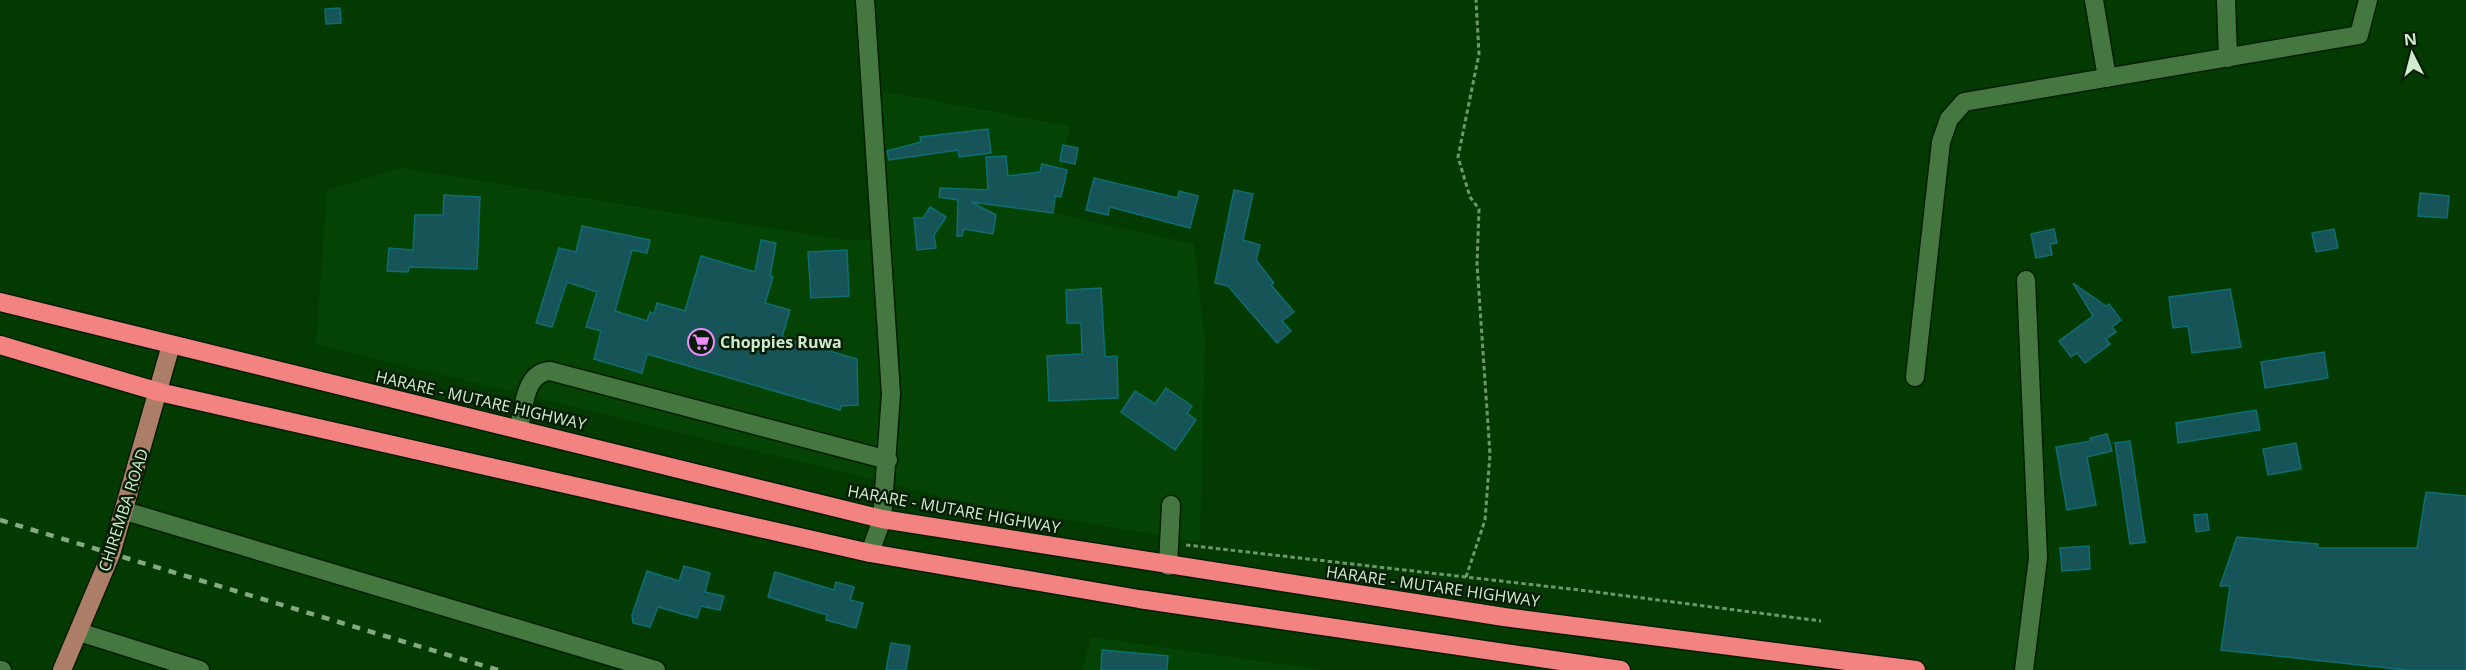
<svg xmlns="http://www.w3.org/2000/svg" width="2466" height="670" font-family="'Open Sans',sans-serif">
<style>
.built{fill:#054304}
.building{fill:#175458;stroke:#0d6e74;stroke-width:1.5}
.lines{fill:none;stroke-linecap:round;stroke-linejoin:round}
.minor-casing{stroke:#041d02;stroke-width:21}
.major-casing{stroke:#041d02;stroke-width:21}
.highway-casing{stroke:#041d02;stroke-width:21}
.path{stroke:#6f976c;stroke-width:3;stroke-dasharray:4.5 3;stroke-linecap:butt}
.minor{stroke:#457740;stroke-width:18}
.major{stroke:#ad7e67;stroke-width:18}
.highway{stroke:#f38381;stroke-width:18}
.rail{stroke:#84a981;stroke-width:4.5;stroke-dasharray:8 8;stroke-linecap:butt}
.labels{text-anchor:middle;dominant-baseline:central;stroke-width:5;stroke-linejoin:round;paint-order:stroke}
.poi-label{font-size:16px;font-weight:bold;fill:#d1eccd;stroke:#071c06;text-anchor:start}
.street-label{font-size:16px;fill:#d1eccd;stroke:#071c06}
</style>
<rect width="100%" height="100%" fill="#033a01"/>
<path class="built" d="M882 91 1070 126 1054 213 1194 244 1205 342 1200 542 969 503 316 344 327 190 401 168 843 240H891Z
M1091 637 1322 670H1082Z"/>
<path class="building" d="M340 8 341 23 326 24 325 9Z
M988 129 991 153 959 157 958 150 889 160 887 151 921 142 920 137Z
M1063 145 1078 148 1075 164 1060 161Z
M1006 156 1008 176 1040 172 1042 164 1067 170 1061 197 1055 196 1053 213 971 202 996 215 993 234 964 229 962 236H957L958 200 939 197 940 188 988 190 986 157Z
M1094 178 1178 198 1179 191 1198 196 1190 228 1110 207 1108 215 1086 210Z
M1234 190 1253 194 1243 240 1260 245 1256 260 1274 283 1271 285 1294 312 1282 321 1291 331 1277 343 1228 286 1215 283Z
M2420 193 2449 196 2447 218 2418 216Z
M444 195 480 197 477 269 409 267 408 272 387 271 389 248 413 250 415 215H443Z
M930 207 946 217 934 235 936 248 917 250 914 218H923Z
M582 226 650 240 647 253 632 250 615 311 647 321 650 312 654 314 657 303 685 311 701 256 755 272 761 240 776 243 770 276 773 277 765 303 790 310 782 337 857 359 858 405 841 406 840 410 647 354 642 373 594 359 601 331 586 327 597 292 567 282 552 327 536 323 559 248 576 252Z
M2054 229 2057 243 2050 244 2052 255 2036 258 2031 234Z
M2334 229 2338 248 2316 252 2312 233Z
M847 250 849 296 811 298 808 252Z
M2073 283 2106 306 2109 304 2121 320 2112 327 2116 332 2106 339 2110 344 2085 363 2077 353 2071 357 2059 341 2093 316Z
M1101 288 1105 357 1117 356 1118 398 1049 401 1047 356 1082 354 1081 323H1067L1066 290Z
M2230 289 2241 347 2192 353 2188 326 2173 328 2169 297Z
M2324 352 2328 378 2265 388 2261 362Z
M1166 388 1192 406 1187 413 1196 420 1175 450 1121 412 1135 391 1155 404Z
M2256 410 2260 430 2178 443 2176 423Z
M2107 434 2112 451 2087 457 2096 505 2067 510 2056 447 2091 441 2090 438Z
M2130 441 2145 542 2130 544 2115 443Z
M2296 443 2301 469 2268 475 2263 449Z
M2426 492 2466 496V670H2406L2221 650 2230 586H2220L2237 537 2318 544 2317 548H2417Z
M2207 514 2209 530 2196 532 2194 515Z
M2089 546 2090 569 2062 571 2060 548Z
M684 566 710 573 705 592 724 596 720 610 701 606 697 618 658 607 650 627 633 623 632 615 647 571 679 581Z
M775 572 834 590 836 582 854 587 850 600 863 603 856 628 826 620 827 615 768 597Z
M891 643 910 646 906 670H886Z
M1102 650 1168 656 1167 670H1101Z"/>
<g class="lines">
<defs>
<path id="minor" d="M865 0 891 394 882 519 870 553
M2094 0 2107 78
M2226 0 2228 58
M1915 377 1941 142 1949 119 1964 102 2359 35 2368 0
M519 427C524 407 525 372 550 371L888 460
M125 511 656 670
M1168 566 1171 505
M79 632 200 670
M0 670H2
M2024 670 2038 558 2026 280"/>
<path id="major" d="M62 670 111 554 171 345"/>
<path id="highway" d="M0 302 882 519 1504 617 1916 670
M0 345 159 392 870 553 1139 599 1621 670"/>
</defs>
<use href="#minor" class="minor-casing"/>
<use href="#major" class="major-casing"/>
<use href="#highway" class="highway-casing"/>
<path class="path" d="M1186 545 1588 591 1821 621
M1466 577 1485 520 1490 454 1477 264 1479 209 1470 197 1458 157 1479 54 1476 0"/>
<use href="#minor" class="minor"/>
<use href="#major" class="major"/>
<use href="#highway" class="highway"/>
<path class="rail" d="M0 520 498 670"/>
</g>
<defs>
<symbol id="supermarket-ring" viewBox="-11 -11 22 22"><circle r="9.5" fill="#071c06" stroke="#ec8cfb" stroke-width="1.5"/><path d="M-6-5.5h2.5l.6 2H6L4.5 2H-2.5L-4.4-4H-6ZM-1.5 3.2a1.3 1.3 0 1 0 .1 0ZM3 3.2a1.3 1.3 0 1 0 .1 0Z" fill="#ec8cfb"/></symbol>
</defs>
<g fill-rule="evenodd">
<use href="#supermarket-ring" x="686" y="327" width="30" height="30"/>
</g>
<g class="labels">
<g class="poi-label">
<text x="720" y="342">Choppies Ruwa</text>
</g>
<g class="street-label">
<text transform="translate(481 400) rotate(13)">HARARE - MUTARE HIGHWAY</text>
<text transform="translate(954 509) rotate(10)">HARARE - MUTARE HIGHWAY</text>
<text transform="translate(123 510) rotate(-72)">CHIREMBA ROAD</text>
<text transform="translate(1433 586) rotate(8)">HARARE - MUTARE HIGHWAY</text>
</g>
</g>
<g transform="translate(2412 54) rotate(354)" stroke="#071c06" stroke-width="4.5" paint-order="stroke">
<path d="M0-4.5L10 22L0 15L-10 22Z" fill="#d1eccd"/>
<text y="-9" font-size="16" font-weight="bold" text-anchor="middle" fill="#d1eccd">N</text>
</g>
</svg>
